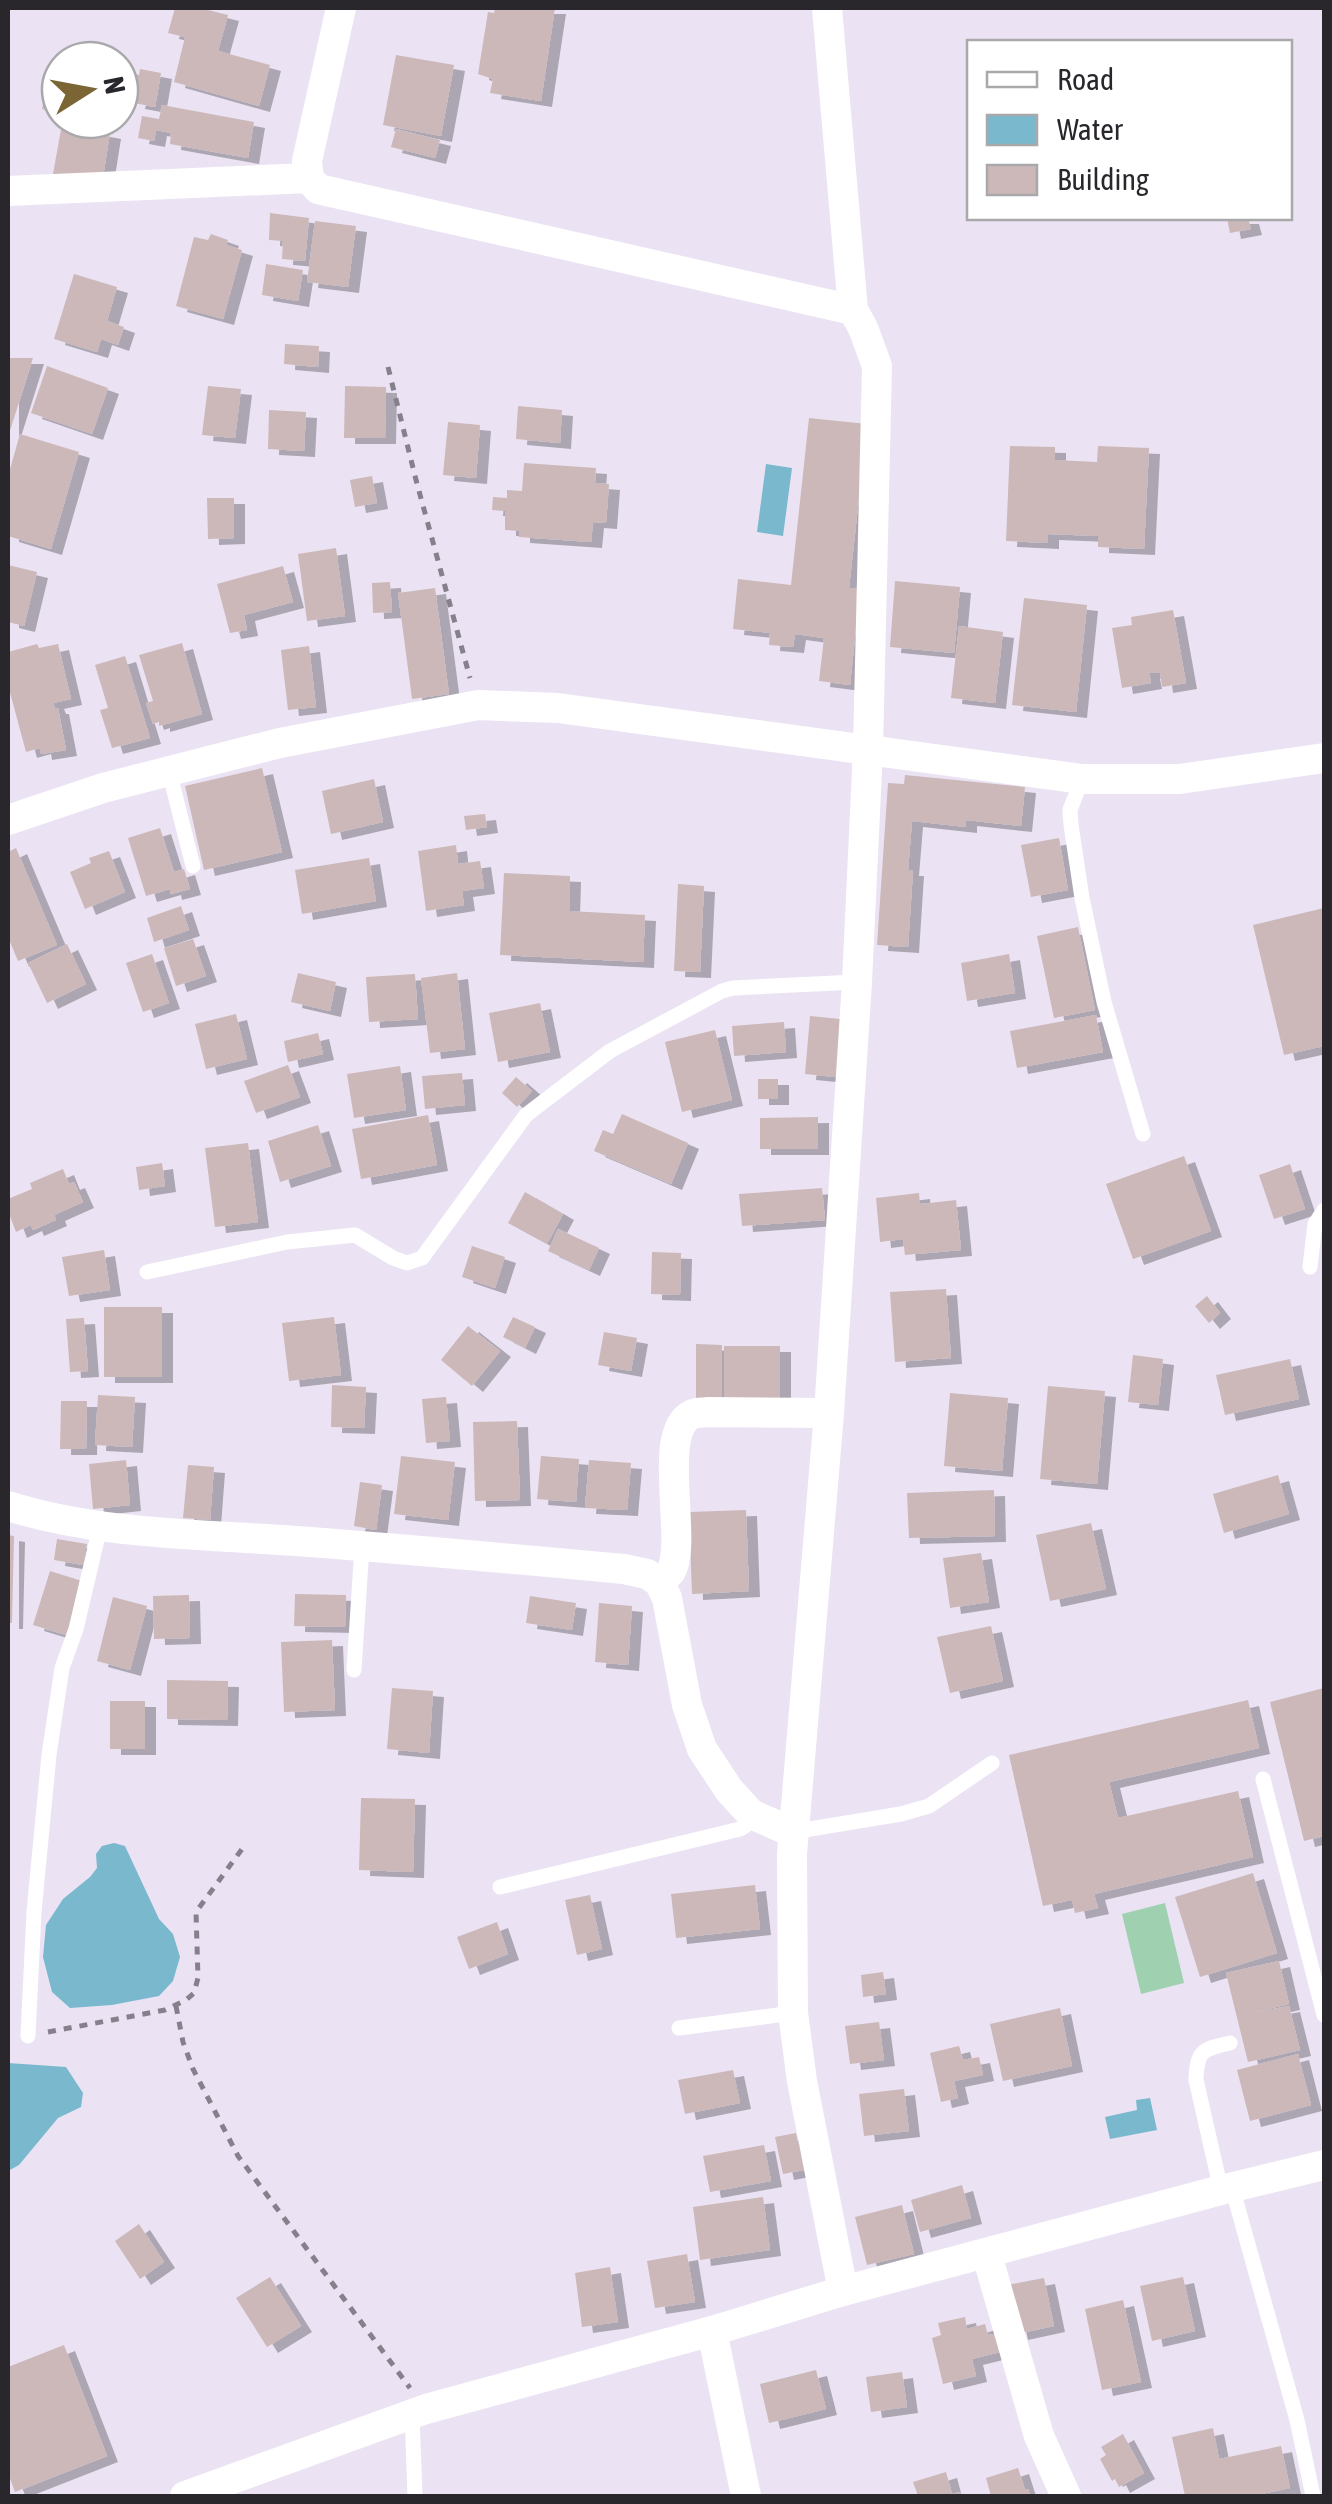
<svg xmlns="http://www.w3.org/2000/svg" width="1332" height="2504" font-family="'Asap Condensed',sans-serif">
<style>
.green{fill:#9fd1b0}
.water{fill:#79b8cd}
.building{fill:#ccb8b8;filter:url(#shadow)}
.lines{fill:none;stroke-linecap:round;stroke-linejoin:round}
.path{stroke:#85808b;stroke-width:5;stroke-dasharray:8 8;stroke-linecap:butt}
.service{stroke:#fff;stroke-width:15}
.minor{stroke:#fff;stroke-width:30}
</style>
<defs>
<filter id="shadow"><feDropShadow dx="11" dy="6" stdDeviation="0" flood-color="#0004"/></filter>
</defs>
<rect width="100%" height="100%" fill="#ebe3f3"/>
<path class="green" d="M1165 1903 1184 1983 1141 1994 1122 1914Z"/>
<path class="water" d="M766 464 792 468 783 536 757 532Z
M114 1843 125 1846 159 1919 173 1934 180 1957 173 1981 159 1996 112 2005 70 2008 52 1992 43 1957 46 1925 63 1899 90 1877 97 1868 96 1854 102 1846Z
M8 2063 66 2067 83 2093 81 2107 58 2118 19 2165 8 2171Z
M1150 2098 1157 2130 1110 2139 1105 2117 1137 2110 1136 2100Z"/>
<path class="building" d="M175 8H200L228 15 218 51 270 65 259 106 174 82 185 37 168 33Z
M495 8H555L541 101 490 93 493 79 478 74 488 12 494 13Z
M396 55 454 65 441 136 383 125Z
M53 64 60 66V113L42 109Z
M140 69 161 73 155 107 134 103 136 95 127 93 130 73 139 75Z
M162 105 254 122 248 158 170 144 171 133 156 130 154 141 138 138 142 116 159 119Z
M62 124 110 133 102 183 53 174Z
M396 129 440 140 435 158 391 147Z
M270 213 309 218 305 261 282 259 283 241 269 240Z
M1227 218H1248L1251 229 1230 233Z
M315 221 356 226 348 287 307 282Z
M211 234 228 240 226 245 242 250 223 319 176 306 194 237 208 240Z
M266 264 303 270 298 301 262 295Z
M74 274 117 287 107 321 124 327 118 345 101 339 97 352 54 339Z
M285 344 319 346 318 367 284 364Z
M8 358H33L8 437Z
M47 366 108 388 92 434 31 413Z
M208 386 241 389 235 438 202 435Z
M345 386 386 387 385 438H344Z
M518 406 562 410 560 443 516 439Z
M269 410 306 412 304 451 268 449Z
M809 418 867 424 849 588 860 589 850 685 819 681 824 638 795 634 793 647 769 645 770 633 733 629 738 579 791 585Z
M448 422 480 425 476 478 443 475Z
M20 434 79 452 51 549 8 536V476Z
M1010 446 1055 447V460L1097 462 1098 446 1149 448 1144 549 1098 547V536L1048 534V543L1006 541Z
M524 463 596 468 595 483 609 484 606 523 593 522 591 542 519 537V531L505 530V511L492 510 493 497 507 498V490L522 491Z
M372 476 377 503 355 507 350 480Z
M207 498H234V538L208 539Z
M336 548 345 616 307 621 298 554Z
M8 565 37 572 24 626 8 622Z
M283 566 293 602 244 615 247 630 230 633 217 584Z
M895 581 960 587 954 653 890 647Z
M390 582 392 612 373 613 372 583Z
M435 588 449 694 412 699 398 593Z
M1024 598 1087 605 1076 712 1012 705Z
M1173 610 1186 683 1162 687 1160 672 1149 673 1151 683 1122 688 1112 628 1132 625 1131 617Z
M959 626 1003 632 995 703 951 698Z
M182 643 202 714 159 726V722L153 724 146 703 153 701 139 655Z
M37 644 39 648 58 644 71 699 53 703 55 708H58L66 750 41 754 40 748 26 752 8 685V652Z
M309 646 316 707 288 710 281 650Z
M125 656 150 738 112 748 100 710 108 708 95 665Z
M262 768 282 852 204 870 185 786Z
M905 775 1025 787 1021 826 966 820V827L912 821 908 870H913L908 947 877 945 888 783 904 784Z
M374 779 383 822 331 834 322 791Z
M485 814 487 827 466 830 464 816Z
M160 828 174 872 184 869 190 889 171 894 170 889 146 896 128 838Z
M1059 838 1068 890 1031 897 1021 845Z
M456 845 458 864 480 861 484 888 462 891 464 905 426 911 418 851Z
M16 848 57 945 18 961 8 937V852Z
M109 851 125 892 85 909 70 872 91 863 89 858Z
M369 858 376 901 302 914 295 870Z
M504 873 570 876 569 911 645 915 643 962 500 955Z
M678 884 704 886 700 972 674 971Z
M181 906 189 930 154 942 147 918Z
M1324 908V1046L1284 1055 1253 925Z
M1078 927 1095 1010 1054 1018 1037 936Z
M193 939 206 976 176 986 164 948Z
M67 944 86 984 47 1003 28 963Z
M152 954 169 1003 143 1012 126 963Z
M1009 954 1015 993 967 1001 961 963Z
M298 973 336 982 330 1011 291 1002Z
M457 973 465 1049 430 1053 421 978Z
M415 974 418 1019 369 1022 366 977Z
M540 1003 550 1052 498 1062 489 1013Z
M236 1014 247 1059 206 1069 195 1024Z
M1096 1015 1103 1052 1017 1068 1010 1031Z
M810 1016 850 1020 845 1078 805 1074Z
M784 1022 786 1052 734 1056 732 1026Z
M715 1030 732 1100 682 1112 665 1042Z
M318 1033 323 1054 288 1062 284 1041Z
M288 1065 300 1097 256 1113 244 1081Z
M400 1066 406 1110 354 1118 347 1074Z
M462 1073 465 1105 425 1109 422 1076Z
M516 1077 532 1091 517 1107 502 1093Z
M758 1079H778V1099H758Z
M622 1114 688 1143 671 1184 594 1151 603 1130 613 1134Z
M428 1115 437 1165 361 1179 352 1129Z
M818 1117V1149H760V1118Z
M318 1125 331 1166 280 1182 268 1141Z
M248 1143 258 1222 215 1227 205 1148Z
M1184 1156 1211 1231 1133 1259 1106 1184Z
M162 1163 165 1186 139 1190 136 1167Z
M1290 1164 1305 1209 1274 1219 1259 1175Z
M63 1169 69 1184 74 1182 83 1202 54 1215 56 1220 33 1230 31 1225 16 1232 8 1211V1199L32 1189 30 1183Z
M822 1188 825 1220 742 1226 739 1194Z
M525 1192 563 1214 547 1244 508 1223Z
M919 1193 920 1204 956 1200 961 1250 905 1255 903 1239 880 1242 876 1198Z
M558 1229 599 1248 589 1270 548 1251Z
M472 1246 505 1257 495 1288 462 1277Z
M104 1250 110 1290 69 1296 62 1257Z
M652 1252 681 1253 680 1295 651 1294Z
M946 1289 951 1358 895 1362 890 1292Z
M1207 1296 1220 1313 1209 1323 1195 1306Z
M104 1307H162V1377H104Z
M334 1317 341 1375 289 1381 282 1323Z
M513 1317 535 1327 525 1348 503 1337Z
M84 1318 88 1371 70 1372 66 1319Z
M468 1326 500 1351 472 1386 441 1360Z
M604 1332 637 1338 631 1371 598 1365Z
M696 1344 722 1345V1401H696Z
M724 1346H780V1406L724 1405Z
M1133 1355 1163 1359 1158 1405 1128 1402Z
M1290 1359 1299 1399 1225 1415 1216 1375Z
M332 1385 366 1387 364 1428 331 1427Z
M1048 1386 1105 1391 1097 1484 1040 1479Z
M950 1393 1008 1398 1002 1471 944 1466Z
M98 1395 135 1397 132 1447 95 1445Z
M446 1397 450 1441 426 1443 422 1399Z
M61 1401H87L86 1449H60Z
M517 1421 520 1500 475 1501 473 1422Z
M401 1456 455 1462 448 1520 394 1514Z
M541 1456 579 1459 576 1502 537 1499Z
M126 1460 130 1505 93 1509 89 1464Z
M589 1460 631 1463 627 1510 585 1508Z
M188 1465 214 1467 210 1520 183 1518Z
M1278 1475 1289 1514 1224 1533 1213 1494Z
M360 1482 382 1485 376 1530 354 1526Z
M994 1490 995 1536 909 1538 907 1493Z
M746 1510 749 1591 692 1594 689 1512Z
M1091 1523 1106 1589 1050 1601 1036 1535Z
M8 1535 14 1536 12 1623H8Z
M57 1539 87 1544 83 1565 54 1560Z
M981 1553 989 1602 950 1608 943 1558Z
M50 1571 82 1581 66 1635 33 1625Z
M295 1594 346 1595 345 1627 294 1626Z
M189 1595 190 1638 154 1639 153 1596Z
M530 1596 576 1603 572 1630 526 1623Z
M113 1597 147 1606 130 1670 97 1661Z
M599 1603 632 1606 628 1665 595 1662Z
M991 1626 1003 1681 950 1693 937 1637Z
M332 1640 335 1710 284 1712 281 1642Z
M167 1680 228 1681 227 1720 167 1719Z
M392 1688 433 1691 429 1753 387 1749Z
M1324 1688V1836L1304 1841 1270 1702Z
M1248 1700 1259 1748 1109 1782 1118 1818 1238 1791 1253 1857 1094 1894 1098 1908 1075 1913 1072 1900 1043 1906 1009 1755Z
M110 1701H145V1749H110Z
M361 1798 415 1799 413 1872 359 1870Z
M1253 1873 1277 1953 1200 1977 1175 1897Z
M755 1885 760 1929 676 1938 671 1894Z
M590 1895 602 1949 577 1955 565 1900Z
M497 1922 508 1954 469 1969 457 1937Z
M1279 1961 1289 2004 1246 2014 1289 2006 1300 2050 1248 2062 1226 1973Z
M883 1972 886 1994 863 1997 861 1975Z
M1060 2008 1072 2066 1003 2081 990 2024Z
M879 2022 884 2060 850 2064 845 2026Z
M959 2046 963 2060 979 2057 983 2075 954 2081 958 2098 941 2102 930 2053Z
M1298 2054 1311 2105 1250 2121 1237 2070Z
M733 2070 740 2103 685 2114 678 2080Z
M904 2089 909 2131 864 2136 859 2094Z
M796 2133 804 2170 783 2174 775 2137Z
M764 2145 771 2181 710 2192 703 2156Z
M962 2185 971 2218 920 2232 911 2200Z
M763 2197 770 2250 700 2260 693 2207Z
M902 2205 914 2254 867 2265 855 2217Z
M139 2224 164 2262 140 2279 115 2241Z
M687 2254 695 2302 655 2308 647 2261Z
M610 2267 618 2322 582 2327 575 2273Z
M270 2277 301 2326 267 2347 236 2298Z
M1183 2277 1195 2331 1152 2341 1140 2286Z
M1044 2278 1054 2326 1017 2334 1007 2285Z
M1123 2300 1141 2382 1102 2390 1085 2309Z
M965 2317 967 2329 985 2324 988 2335 999 2333 1004 2351 972 2359 976 2376 943 2384 932 2338 941 2335 938 2323Z
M64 2345 107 2456 15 2492 8 2473V2367Z
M816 2370 826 2409 769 2423 760 2384Z
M902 2372 907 2407 871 2412 866 2377Z
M1213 2428 1219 2459 1281 2446 1290 2488 1252 2496H1185L1172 2437Z
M1123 2434 1144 2473 1119 2487 1115 2479 1112 2481 1100 2459 1106 2455 1101 2447Z
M1018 2468 1025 2490 1028 2489 1030 2496H991L986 2478Z
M946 2472 952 2494 960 2492 961 2496H918L913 2482Z"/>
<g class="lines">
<path class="path" d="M388 367 416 480 470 678
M176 2006 183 2042 193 2069 238 2156 410 2388
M48 2032 165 2010 186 2000 194 1993 198 1978 196 1912 242 1849"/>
<path class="service" d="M169 771 193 866
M1082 779 1070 810 1071 825 1082 898 1104 1002 1143 1134
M1310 1267 1315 1224 1324 1210
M147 1272 287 1242 355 1235 393 1258 407 1263 422 1258 526 1115 610 1051 722 991 733 988 857 982
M354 1670 362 1546
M1263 1779 1324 2015
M792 1832 901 1814 929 1806 992 1763
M500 1887 740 1829 745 1826 751 1814
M679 2028 793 2013
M28 2036 34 1912 49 1755 62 1668 76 1629 100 1527
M1232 2187 1297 2420 1313 2496
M1221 2190 1196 2080C1197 2050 1203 2049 1230 2043
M412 2414 415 2496"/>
<path class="minor" d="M341 8 307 161 309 178 318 189 853 310 863 328 877 366 868 749 857 982 829 1413 792 1854 793 2013 802 2081 843 2291
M827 8 853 310
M8 191 309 178
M8 820 103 788 280 743 478 705 558 708 1082 779H1180L1324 758
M8 1506C101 1535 199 1534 296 1541 406 1549 515 1559 624 1569L647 1574 659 1582C663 1578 668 1575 671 1571 688 1542 656 1433 691 1415 696 1412 701 1413 707 1412L829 1413
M659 1582 667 1598 687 1705 702 1749 729 1790 751 1814 792 1832
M987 2255 1039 2436 1066 2496
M712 2331 746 2496
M185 2496 426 2409 712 2331 843 2291 1221 2190 1324 2165"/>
</g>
<rect width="1332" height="2504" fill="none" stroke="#29262c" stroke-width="20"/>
<rect x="967" y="40" width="325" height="180" fill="#ffffff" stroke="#a9a8ab" stroke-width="2.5"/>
<rect x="987" y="72" width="50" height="15" fill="#ffffff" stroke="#a9a8ab" stroke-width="2.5"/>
<text x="1057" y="90" font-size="30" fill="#29262c">Road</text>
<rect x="987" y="115" width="50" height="30" fill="#79b8cd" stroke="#a9a8ab" stroke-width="2.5"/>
<text x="1057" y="140" font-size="30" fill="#29262c">Water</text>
<rect x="987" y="165" width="50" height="30" fill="#ccb8b8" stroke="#a9a8ab" stroke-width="2.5"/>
<text x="1057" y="190" font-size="30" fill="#29262c">Building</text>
<g transform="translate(90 90) rotate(79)"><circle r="48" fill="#ffffff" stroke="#a9a8ab" stroke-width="2.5"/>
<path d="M0-8L18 38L0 25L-18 38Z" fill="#7c6535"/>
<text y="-15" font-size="28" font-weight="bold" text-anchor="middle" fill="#29262c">N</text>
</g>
</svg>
